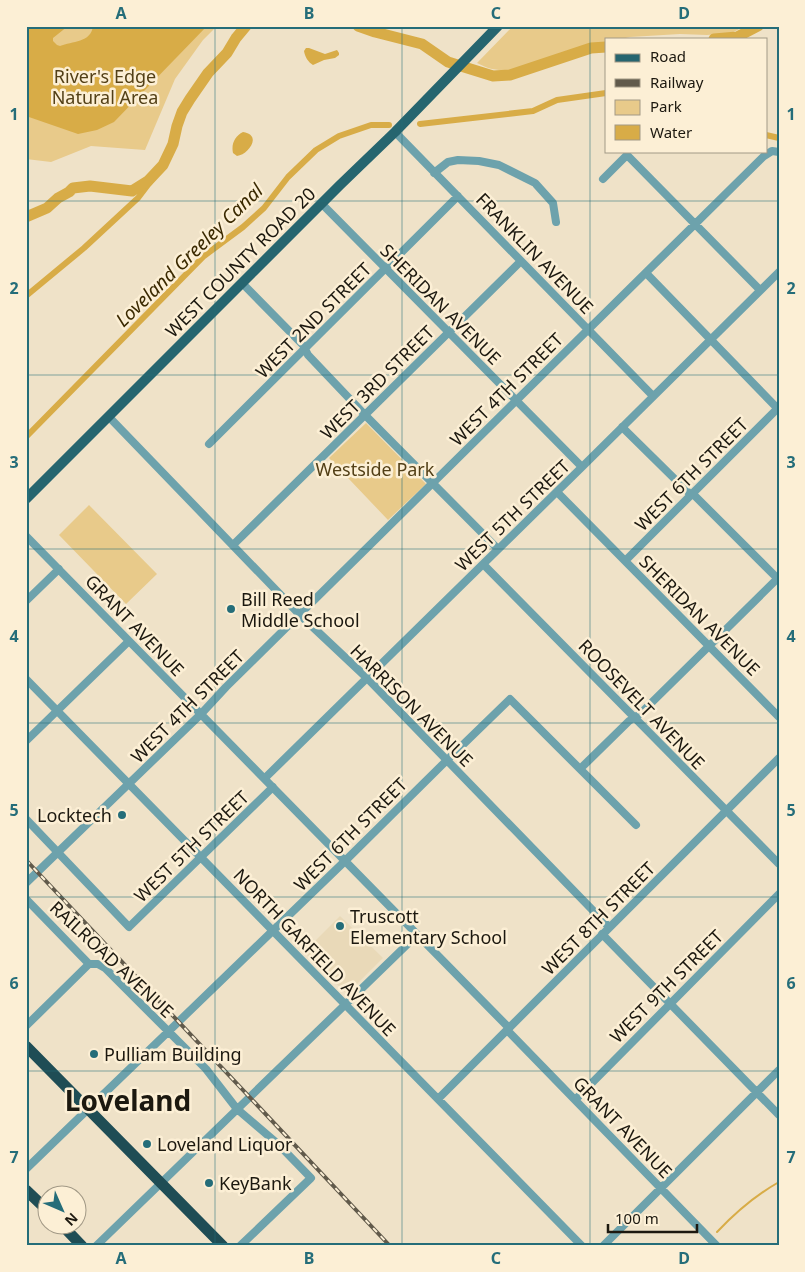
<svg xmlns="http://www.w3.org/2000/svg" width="805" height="1272" font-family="'Noto Sans',sans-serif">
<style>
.built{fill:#e9d9b8}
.green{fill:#e8ca8a}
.water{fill:#d8ac47}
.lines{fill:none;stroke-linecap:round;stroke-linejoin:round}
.stream{stroke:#d8ac47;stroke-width:2}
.canal{stroke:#d8ac47;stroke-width:6}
.river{stroke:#d8ac47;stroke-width:11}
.minor{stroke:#6da2ac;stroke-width:8}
.major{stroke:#26656f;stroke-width:10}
.highway{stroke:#1f4d55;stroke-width:11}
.rail-casing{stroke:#615a4b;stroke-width:4}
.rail{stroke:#fcefd5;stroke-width:2;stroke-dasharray:5.5;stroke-linecap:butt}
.grid{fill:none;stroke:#256d79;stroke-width:1;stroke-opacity:0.55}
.poi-dot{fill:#256d79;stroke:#fcefd5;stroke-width:2}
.labels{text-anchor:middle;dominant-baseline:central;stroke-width:5;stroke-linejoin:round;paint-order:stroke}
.park-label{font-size:18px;fill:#523f16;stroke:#fcefd5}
.street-label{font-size:18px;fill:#1c180f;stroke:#fcefd5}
.poi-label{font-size:18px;fill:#1c180f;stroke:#fcefd5;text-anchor:start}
.water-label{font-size:19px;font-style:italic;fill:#3a2900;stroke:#fcefd5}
.town-label{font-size:28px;font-weight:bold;fill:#1c180f;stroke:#fcefd5}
.neatline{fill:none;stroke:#256d79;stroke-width:2}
.grid-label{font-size:16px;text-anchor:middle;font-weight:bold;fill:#256d79}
</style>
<rect width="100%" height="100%" fill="#efe2c8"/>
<path class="built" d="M340 916 383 958 347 994 304 952Z"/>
<path class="green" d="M26 26H217L203 40 175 79 145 150 91 146 51 162 26 159Z
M513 26H746L731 33 707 35 680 34 630 37 621 39H606V42L597 47 588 48C558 58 524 75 492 69 487 68 482 65 477 63Z
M366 423 426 484 388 520 329 458Z
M89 505 157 574 126 604 59 535Z"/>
<path class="water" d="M26 26H68L53 38V41L57 45 60 46C72 41 91 43 93 26H207L114 122 97 130 78 134 26 116Z
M306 48H309L325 54 337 50 339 53V55L335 58 324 60 313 65C308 62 305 57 304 51Z
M243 132C263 135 248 155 237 156L233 153C231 144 235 136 243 132Z"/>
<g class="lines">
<path class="stream" d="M717 1232C735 1213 756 1195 779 1182
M703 1246 704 1244"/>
<path class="canal" d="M420 124 533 111 557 100 606 93
M766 135 779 138
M26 296 84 248 138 198 163 165
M26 437 204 256 243 227 264 208 288 177 316 150 339 136 371 125H389"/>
<path class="river" d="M358 26 375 32 422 44 448 62 493 76 510 75 591 48 606 47
M714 39 737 37 758 26
M26 217 47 208 58 198 69 192 73 188 90 186 132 191 148 181 163 165 173 144 177 126 182 112 190 99 208 73 227 53 236 38 246 26"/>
<path class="minor" d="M395 132 653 396
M434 173 448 162 458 160 479 161 499 165 535 183 553 203 556 222
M603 179 627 155 760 290
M321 203 582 467
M646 273 779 410
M242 283 303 345 308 355 365 415 498 549
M109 417 300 615 367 678 609 927
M622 427 691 495
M209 444 458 196
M557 492 779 717
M693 494 779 580
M26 536 509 1028
M233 545 521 261
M625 561 779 407
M483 564 779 864
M26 601 59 569
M26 679 582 1246
M26 741 129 641
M580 769 629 721 640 714 779 577
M265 778 582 467 779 272
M26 819 129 927 273 787
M26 883 201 714 226 687 764 156 772 151 779 152
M26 899 89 964H98L105 968 206 1069 237 1109 278 1144 311 1178 240 1246
M602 934 779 1115
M26 1026 89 964
M507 1030 717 1246
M438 1099 779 758
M575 1100 779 894
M26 1169 345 861 442 765 510 699 636 825
M96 1246 417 935
M603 1246 779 1070"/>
<path class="major" d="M26 499 340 185 395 132 498 26"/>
<path class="highway" d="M26 1046 223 1246
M26 1190 48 1211
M61 1224 82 1246"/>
<defs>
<path id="rail" d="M26 860 390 1246"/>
</defs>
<use href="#rail" class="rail-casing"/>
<use href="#rail" class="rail"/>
</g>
<path class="grid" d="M215 26V1246M402 26V1246M590 26V1246M26 201H779M26 375H779M26 549H779M26 723H779M26 897H779M26 1071H779"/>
<g class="poi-dot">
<circle cx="231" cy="609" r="5"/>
<circle cx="122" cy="815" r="5"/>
<circle cx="340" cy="926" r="5"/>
<circle cx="94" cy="1054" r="5"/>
<circle cx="147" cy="1144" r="5"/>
<circle cx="209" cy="1183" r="5"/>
</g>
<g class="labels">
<g class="park-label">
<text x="105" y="76">River's Edge<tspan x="105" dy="21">Natural Area</tspan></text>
<text x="375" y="469">Westside Park</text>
</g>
<g class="street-label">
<text transform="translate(535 253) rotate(46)">FRANKLIN AVENUE</text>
<text transform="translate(240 262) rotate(-45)">WEST COUNTY ROAD 20</text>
<text transform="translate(441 304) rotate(45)">SHERIDAN AVENUE</text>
<text transform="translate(313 320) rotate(-45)">WEST 2ND STREET</text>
<text transform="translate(377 382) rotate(-45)">WEST 3RD STREET</text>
<text transform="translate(506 389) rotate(-45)">WEST 4TH STREET</text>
<text transform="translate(691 474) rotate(-45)">WEST 6TH STREET</text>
<text transform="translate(512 515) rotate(-44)">WEST 5TH STREET</text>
<text transform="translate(700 615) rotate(45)">SHERIDAN AVENUE</text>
<text transform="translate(135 625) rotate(46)">GRANT AVENUE</text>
<text transform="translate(642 704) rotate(46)">ROOSEVELT AVENUE</text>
<text transform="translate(412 705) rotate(45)">HARRISON AVENUE</text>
<text transform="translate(187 706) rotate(-45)">WEST 4TH STREET</text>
<text transform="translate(350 834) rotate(-45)">WEST 6TH STREET</text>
<text transform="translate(191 846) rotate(-44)">WEST 5TH STREET</text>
<text transform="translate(598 918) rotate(-45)">WEST 8TH STREET</text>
<text transform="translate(315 952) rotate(46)">NORTH GARFIELD AVENUE</text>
<text transform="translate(112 959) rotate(43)">RAILROAD AVENUE</text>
<text transform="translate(666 986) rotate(-45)">WEST 9TH STREET</text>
<text transform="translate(623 1127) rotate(46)">GRANT AVENUE</text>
</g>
<g class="poi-label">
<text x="241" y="599">Bill Reed<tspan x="241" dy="21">Middle School</tspan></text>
<text x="112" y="815" text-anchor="end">Locktech</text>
<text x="350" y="916">Truscott<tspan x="350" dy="21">Elementary School</tspan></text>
<text x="104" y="1054">Pulliam Building</text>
<text x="157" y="1144">Loveland Liquor</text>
<text x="219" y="1183">KeyBank</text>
</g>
<g class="water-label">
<text transform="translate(189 255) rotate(-44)">Loveland Greeley Canal</text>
</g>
<g class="town-label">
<text x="128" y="1100">Loveland</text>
</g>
</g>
<rect width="805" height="1272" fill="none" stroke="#fcefd5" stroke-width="55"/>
<rect x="605" y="38" width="162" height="115" fill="#fcefd5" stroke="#a29986"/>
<rect x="615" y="54" width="25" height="8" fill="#26656f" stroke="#a29986"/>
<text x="650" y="62" font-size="15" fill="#1c180f">Road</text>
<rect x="615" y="79" width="25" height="8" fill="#615a4b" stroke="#a29986"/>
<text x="650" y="88" font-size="15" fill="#1c180f">Railway</text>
<rect x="615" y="100" width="25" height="15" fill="#e8ca8a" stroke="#a29986"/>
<text x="650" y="112" font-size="15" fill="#1c180f">Park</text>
<rect x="615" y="125" width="25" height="15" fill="#d8ac47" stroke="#a29986"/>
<text x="650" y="138" font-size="15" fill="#1c180f">Water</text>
<g transform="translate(62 1210) rotate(135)"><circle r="24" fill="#fcefd5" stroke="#a29986"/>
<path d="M0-4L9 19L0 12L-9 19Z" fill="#256d79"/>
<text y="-8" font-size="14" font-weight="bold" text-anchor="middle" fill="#1c180f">N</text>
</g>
<path d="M608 1224v8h89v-8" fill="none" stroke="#1c180f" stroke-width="2.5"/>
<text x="615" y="1224" font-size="15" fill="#1c180f" stroke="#fcefd5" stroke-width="4" paint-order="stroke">100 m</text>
<rect x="28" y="28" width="750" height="1216" class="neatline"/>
<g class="grid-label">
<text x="121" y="19">A</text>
<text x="309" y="19">B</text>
<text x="496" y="19">C</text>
<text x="684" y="19">D</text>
<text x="14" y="120">1</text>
<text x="791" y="120">1</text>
<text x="14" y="294">2</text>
<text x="791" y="294">2</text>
<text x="14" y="468">3</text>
<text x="791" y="468">3</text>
<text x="14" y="642">4</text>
<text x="791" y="642">4</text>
<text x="14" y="816">5</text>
<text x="791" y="816">5</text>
<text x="14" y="989">6</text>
<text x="791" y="989">6</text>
<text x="14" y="1163">7</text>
<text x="791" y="1163">7</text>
<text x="121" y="1264">A</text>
<text x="309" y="1264">B</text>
<text x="496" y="1264">C</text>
<text x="684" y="1264">D</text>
</g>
</svg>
